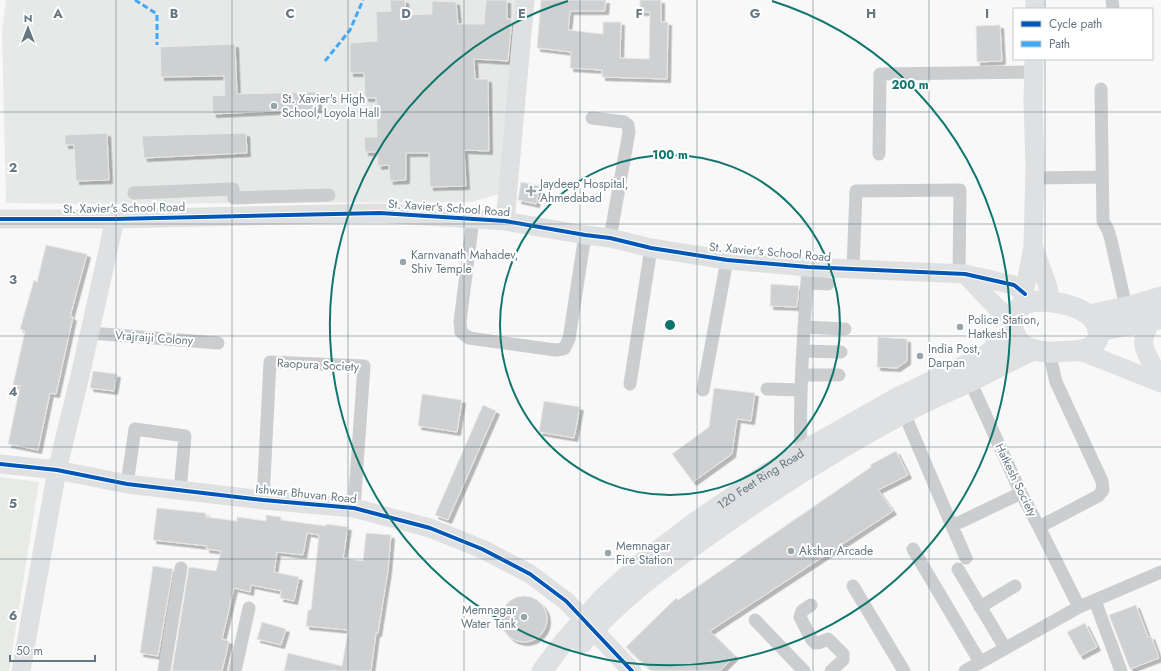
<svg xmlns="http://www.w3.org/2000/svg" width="1161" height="671" font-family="Jost,sans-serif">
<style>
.built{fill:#e7e9e8}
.green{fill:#e7eae5}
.building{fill:#ced0d1;stroke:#e8e8e8;filter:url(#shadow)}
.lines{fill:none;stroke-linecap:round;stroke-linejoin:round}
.street{stroke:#cbcdce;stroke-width:13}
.secondary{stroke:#dfe0e1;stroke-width:19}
.primary{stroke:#dfe0e1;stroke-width:21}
.quiet{stroke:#3fa9f5;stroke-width:3;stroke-dasharray:6 3;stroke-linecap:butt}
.cycleway-casing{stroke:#fff;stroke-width:6}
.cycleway{stroke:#0057b8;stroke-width:4}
.grid{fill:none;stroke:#657781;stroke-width:1;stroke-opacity:0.55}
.ring{fill:none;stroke:#0f766e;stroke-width:2}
.poi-dot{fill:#98a4ab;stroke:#fff;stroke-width:1.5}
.labels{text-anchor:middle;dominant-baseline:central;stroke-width:4;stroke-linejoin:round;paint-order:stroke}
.poi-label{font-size:12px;fill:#657781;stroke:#fff;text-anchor:start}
.street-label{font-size:12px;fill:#657781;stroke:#fff}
.grid-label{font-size:13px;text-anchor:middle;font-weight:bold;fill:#657781;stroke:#fff;stroke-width:4;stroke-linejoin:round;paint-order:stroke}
.centre{fill:#0f766e;stroke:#fff;stroke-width:2}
.ring-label{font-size:12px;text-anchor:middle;font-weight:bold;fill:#0f766e;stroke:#fff;stroke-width:4;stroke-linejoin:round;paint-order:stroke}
</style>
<defs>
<filter id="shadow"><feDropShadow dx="3.5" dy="3.5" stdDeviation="0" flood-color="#0004"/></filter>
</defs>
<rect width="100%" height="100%" fill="#f8f8f8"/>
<path class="built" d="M6 0H516L498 194 472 202 73 204 6 203 2 32Z"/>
<path class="green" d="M0 477 39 482 9 671H0Z"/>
<path class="building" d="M390 0H405L406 15 432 14V1L456 2 458 24H484L486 0H507V19H512L508 61 474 59 475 79H488L489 151 464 150 466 186 430 187 429 153H406V180L390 181 389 165 378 166 377 152H365L364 137H377L376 98H365L364 73H350V43L377 41 376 12 391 11Z
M541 0H606L605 11H570L568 30 603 34V22H621L620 58 649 59 650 12H640V0H661V22H668L667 79 602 77V70L570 68 571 52 537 48Z
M1000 25 1002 61 977 62 976 26Z
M235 44 237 94 317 92 318 109 213 114 212 96 225 95 224 76 161 77 160 47Z
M107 133 109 180 76 181 74 145H65V135Z
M246 133 247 153 144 158 142 136Z
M521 182 540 186 536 204 518 200Z
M46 245 87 254 70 317H73L56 394 50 393 38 450 8 444 20 386 13 385 25 331 20 329 34 280 37 282Z
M771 284 799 286 797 307 770 306Z
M878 337 907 339V361L897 368 877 367Z
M93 371 117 374 114 391 90 388Z
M714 388 755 393 751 421 737 419 732 454 693 482 672 454 709 427Z
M422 394 462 400 457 432 418 426Z
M544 401 580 407 574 438 539 432Z
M483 405 496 411 448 520 435 515Z
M896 451 908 475 878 490 893 511 710 631 735 656 720 671H651L626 647 676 598 678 600 871 467 870 465Z
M157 508 206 513V517L237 521V517L266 521V515L281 517V520L326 526V524L348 527 343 558 363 561 366 533 391 535 388 570 378 633H376L371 671H284L288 653 342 666 348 630 306 626 308 610H311L319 535 307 533 303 555 277 552 274 572 299 577 294 601 280 598 281 591 251 585 250 592 234 588 222 639 229 641 222 671H172L189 567 216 571 221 551 206 549 207 546 153 540Z
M153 566 173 569 158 656 140 653Z
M501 619a23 23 0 1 1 46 0a23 23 0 1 1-46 0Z
M1136 605 1148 637 1151 636 1159 658 1130 669 1109 615Z
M262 622 286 629 281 645 257 639Z
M1085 623 1097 647 1080 656 1067 632Z"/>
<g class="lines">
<path class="street" d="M1112 0 1113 9
M1101 89 1103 221 1108 230 1111 240 1126 307
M592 118 624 122 628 125 629 132 610 238
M879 154 880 74 1034 72
M1035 178 1102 177
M134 193 233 189 234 198 329 195
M473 219 460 322 461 332 469 338 555 350 564 349 569 339 585 235
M853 268 856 191 960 190 959 274
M807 283 828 284
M804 327 845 329
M90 333 218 343
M803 351 841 352
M802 375H839
M970 381 1021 493 1039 527 1098 496 1103 490 1102 481 1056 382 1049 352
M630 384 651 248
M767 389 801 390
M703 390 727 260
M904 413 952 526 966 558
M801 453C799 391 804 329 808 267
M127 484 135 429 185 436 180 490
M263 500 270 362 364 366 354 508
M952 526 1021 493
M1039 527 1079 607
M913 549 980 662
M958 569 1005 648
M853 586 904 671
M1095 601 1121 671
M811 605 802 611 800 617 812 640 815 643C820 644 823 640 828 639L843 654V660L831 671
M980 607 1015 586
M755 620 804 671
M164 671 181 568
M235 671 249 608
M965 671 1079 607 1161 572"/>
<path class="secondary" d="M1035 9V0
M0 219H115L380 213 505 221 585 235 610 238 651 248 727 260 808 267 965 274 1014 285 1025 294
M505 221 525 0
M1034 248 1048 287 1051 302
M965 274 997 308 1013 318
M1022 304 1033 247 1035 166 1033 103 1034 59
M1151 321C1139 343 1143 347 1154 368
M1080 351 1161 383
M0 464 57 470 127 484 263 500 354 508 430 528 482 549 530 574 566 601 632 671
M21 671 57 470 80 376 115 219"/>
<g class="primary">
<path d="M1041 301C1057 302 1077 305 1090 316 1094 319 1096 323 1098 329 1102 347 1084 351 1070 351 1056 352 1038 354 1025 346 1011 337 1007 314 1023 305 1029 302 1035 301 1041 301Z"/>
<path d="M1090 315 1131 306 1161 297"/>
<path d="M1098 331 1151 321 1161 318"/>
<path d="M582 643C617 601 661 569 706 537 774 488 846 443 921 404 937 396 954 389 971 381 991 371 1012 360 1033 350"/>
<path id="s1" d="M542 671 563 643 604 597 643 562 693 524 759 479 816 444 895 399 987 355 1013 331"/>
</g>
<path class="quiet" d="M135 0 157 14V45
M325 61 350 30 363 0"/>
<defs>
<path id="cycleway" d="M0 219H115L380 213 505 221 585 235 610 238 651 248 727 260 808 267 965 274 1014 285 1025 294
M0 464 57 470 127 484 263 500 354 508 430 528 482 549 530 574 566 601 632 671"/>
</defs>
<use href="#cycleway" class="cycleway-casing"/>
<use href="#cycleway" class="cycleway"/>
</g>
<path class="grid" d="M116 0V671M232 0V671M348 0V671M464 0V671M580 0V671M697 0V671M813 0V671M929 0V671M1045 0V9M1045 59V671M0 112H1161M0 224H1161M0 336H1161M0 447H1161M0 559H1161"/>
<g class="ring">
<circle cx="670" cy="325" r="170"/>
<path d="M772 1A340 340 0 1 1 568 1"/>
</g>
<g class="poi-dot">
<circle cx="274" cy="106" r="4"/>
<path d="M529 185h4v4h4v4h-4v4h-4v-4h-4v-4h4z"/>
<circle cx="403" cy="262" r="4"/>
<circle cx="960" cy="327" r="4"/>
<circle cx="920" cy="356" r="4"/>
<circle cx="791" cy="551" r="4"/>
<circle cx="608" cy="553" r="4"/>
<circle cx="524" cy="617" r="4"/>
</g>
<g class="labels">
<g class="poi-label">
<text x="282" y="99">St. Xavier's High<tspan x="282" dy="14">School, Loyola Hall</tspan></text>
<text x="540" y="184">Jaydeep Hospital,<tspan x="540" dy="14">Ahmedabad</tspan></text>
<text x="411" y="255">Karnvanath Mahadev,<tspan x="411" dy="14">Shiv Temple</tspan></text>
<text x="968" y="320">Police Station,<tspan x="968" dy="14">Hatkesh</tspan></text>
<text x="928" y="349">India Post,<tspan x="928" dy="14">Darpan</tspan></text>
<text x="616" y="546">Memnagar<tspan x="616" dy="14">Fire Station</tspan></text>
<text x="799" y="551">Akshar Arcade</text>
<text x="516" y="610" text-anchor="end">Memnagar<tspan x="516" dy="14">Water Tank</tspan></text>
</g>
<g class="street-label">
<text transform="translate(124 208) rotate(-1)">St. Xavier's School Road</text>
<text transform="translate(449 208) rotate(4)">St. Xavier's School Road</text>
<text transform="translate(770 252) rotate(5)">St. Xavier's School Road</text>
<text transform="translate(154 338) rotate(4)">Vrajraiji Colony</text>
<text transform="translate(318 365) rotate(3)">Raopura Society</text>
<text stroke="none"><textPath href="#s1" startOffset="293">120 Feet Ring Road</textPath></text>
<text transform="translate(1016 480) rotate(64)">Hatkesh Society</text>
<text transform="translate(306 494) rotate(6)">Ishwar Bhuvan Road</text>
</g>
</g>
<g class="grid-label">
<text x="58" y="18">A</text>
<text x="174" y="18">B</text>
<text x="290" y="18">C</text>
<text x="406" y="18">D</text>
<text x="522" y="18">E</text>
<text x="639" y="18">F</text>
<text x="755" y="18">G</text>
<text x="871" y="18">H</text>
<text x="987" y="18">I</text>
<text x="13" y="172">2</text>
<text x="13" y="284">3</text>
<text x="13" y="396">4</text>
<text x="13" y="508">5</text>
<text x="13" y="620">6</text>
</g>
<circle cx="670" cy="325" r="6" class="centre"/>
<g class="ring-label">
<text x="910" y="89">200 m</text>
<text x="670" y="159">100 m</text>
</g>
<rect x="1013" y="8" width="140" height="52" fill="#ffffff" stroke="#c1c9cd"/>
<rect x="1021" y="21" width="20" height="6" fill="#0057b8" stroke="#c1c9cd"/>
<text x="1049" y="28" font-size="12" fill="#657781">Cycle path</text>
<rect x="1021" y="41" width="20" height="6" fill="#3fa9f5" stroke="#c1c9cd"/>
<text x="1049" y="48" font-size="12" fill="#657781">Path</text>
<g transform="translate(28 28)" stroke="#ffffff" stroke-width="3" paint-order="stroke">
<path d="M0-3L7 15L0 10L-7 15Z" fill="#657781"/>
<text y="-6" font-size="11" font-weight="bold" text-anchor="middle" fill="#657781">N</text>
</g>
<path d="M10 655v6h85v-6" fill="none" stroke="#657781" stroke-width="2"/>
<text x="16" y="655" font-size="12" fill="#657781" stroke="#ffffff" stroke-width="3" paint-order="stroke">50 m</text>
</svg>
